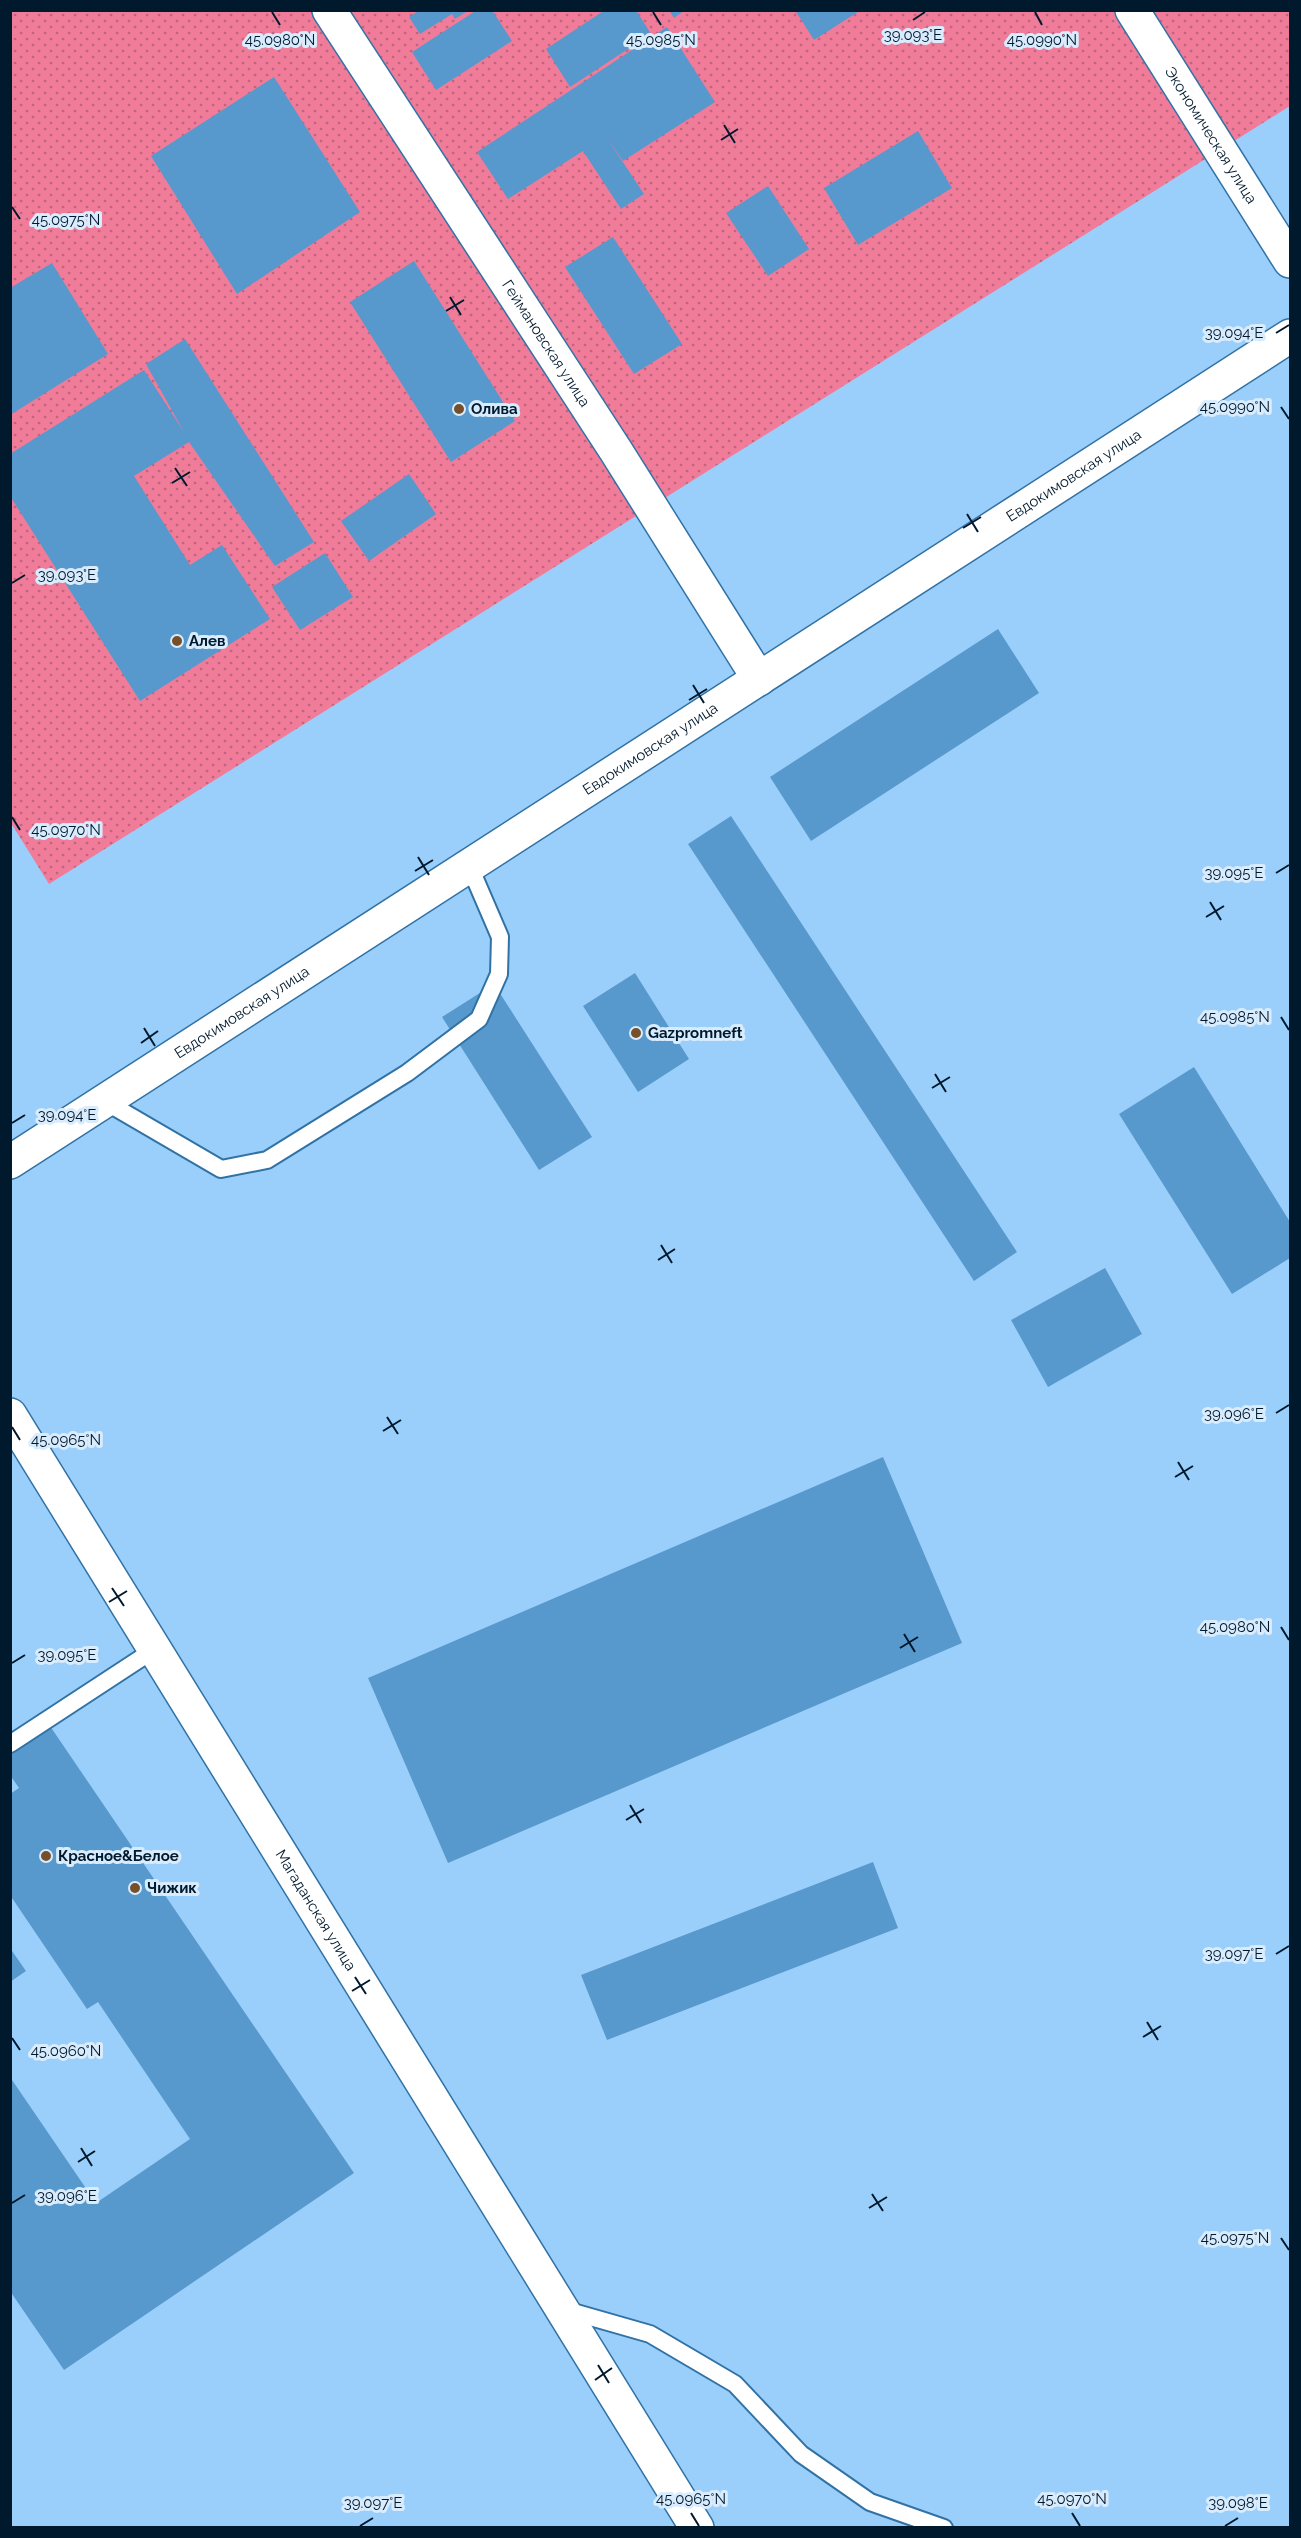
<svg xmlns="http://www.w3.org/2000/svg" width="1301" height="2538" font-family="Raleway,sans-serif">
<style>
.park{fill:url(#park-dots)}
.building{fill:#5899cd}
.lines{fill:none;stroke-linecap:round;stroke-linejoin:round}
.lane-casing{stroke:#3172a5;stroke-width:20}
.street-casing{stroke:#3172a5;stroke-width:36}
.secondary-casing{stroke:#3172a5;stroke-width:36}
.lane{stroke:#fff;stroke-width:16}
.street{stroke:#fff;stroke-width:33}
.secondary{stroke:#fff;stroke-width:33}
.ticks{fill:none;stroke:#00192d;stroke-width:2}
.poi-dot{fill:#75502b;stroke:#d9ecfd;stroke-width:2}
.labels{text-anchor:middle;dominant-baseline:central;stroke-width:6;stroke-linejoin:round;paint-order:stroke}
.street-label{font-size:15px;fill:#00192d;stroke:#d9ecfd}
.poi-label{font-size:15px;font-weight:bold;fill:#00192d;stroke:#d9ecfd;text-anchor:start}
.ticks-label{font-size:15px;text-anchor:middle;fill:#00192d;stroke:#d9ecfd;stroke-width:6;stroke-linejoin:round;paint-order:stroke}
</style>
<defs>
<pattern id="park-dots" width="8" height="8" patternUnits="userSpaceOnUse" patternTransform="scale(1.5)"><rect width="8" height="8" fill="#f07c9a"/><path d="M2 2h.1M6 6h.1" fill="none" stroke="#c0657e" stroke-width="1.8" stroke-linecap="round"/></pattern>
</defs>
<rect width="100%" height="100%" fill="#9bcffb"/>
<path class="park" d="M11 11H1290V106L49 884 11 823Z"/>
<path class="building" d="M420 10H469L455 19 452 14 420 34 409 17Z
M477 10H492L512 41 436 90 412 52Z
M605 10H636L651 34 570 87 546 49Z
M669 10H685L674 18Z
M795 10H861L814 40Z
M667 27 715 102 623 161 605 135 644 194 621 209 583 151 508 199 477 152Z
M274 77 360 212 237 294 151 156Z
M918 131 952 188 858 245 824 188Z
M768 186 809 249 768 276 726 213Z
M613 237 682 344 634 374 565 267Z
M414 261 515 421 451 462 350 302Z
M52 263 108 354 10 415V288Z
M185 339 314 542 275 566 189 442 134 476 190 565 222 545 270 619 140 701 10 496V454L144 370 184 432 146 364Z
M409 474 436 514 369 561 341 521Z
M325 553 353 597 300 630 272 587Z
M998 629 1039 693 811 841 770 777Z
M731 816 1017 1252 974 1281 688 844Z
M635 973 689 1059 638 1092 583 1006Z
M494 984 592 1137 539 1170 442 1017Z
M1194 1067 1290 1222V1258L1232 1294 1119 1114Z
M1105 1268 1142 1334 1048 1387 1011 1320Z
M883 1457 962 1643 448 1863 368 1678Z
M50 1726 354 2173 64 2370 10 2291V2077L96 2203 190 2139 98 2002 87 2009 10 1895V1794L19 1788 10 1775V1753Z
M873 1862 898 1928 607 2040 581 1975Z
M10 1948 26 1971 10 1982Z"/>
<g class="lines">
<defs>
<path id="lane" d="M106 1102 221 1169 267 1160 407 1073 479 1019 499 974 500 937 469 865
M10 1744 155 1649
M566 2310 650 2334 735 2384 801 2454 870 2502 944 2528"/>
<g id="street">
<path id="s1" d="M329 10 616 451 759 679"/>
<path id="s2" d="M1132 10 1290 261"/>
</g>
<g id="secondary">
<path id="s3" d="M10 1162 1290 336"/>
<path id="s4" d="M10 1415 697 2528"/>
</g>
</defs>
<use href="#lane" class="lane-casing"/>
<use href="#street" class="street-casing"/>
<use href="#secondary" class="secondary-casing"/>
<use href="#lane" class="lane"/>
<use href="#street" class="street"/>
<use href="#secondary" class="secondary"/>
</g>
<path class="ticks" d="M272 12 280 25M653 12 661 25M1035 12 1042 25M913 20 925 12M724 125 735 143M721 140 738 129M12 207 20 219M450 297 461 315M446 311 464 300M1276 333 1289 325M1281 407 1289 419M175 468 187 486M172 483 190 472M967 514 978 532M963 528 981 517M12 583 25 575M693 685 704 703M689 700 707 689M12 817 20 830M418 857 429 875M415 871 433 860M1276 873 1289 865M1210 902 1221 920M1206 917 1224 906M1281 1017 1289 1030M144 1028 155 1046M141 1043 158 1031M935 1074 946 1092M932 1088 950 1077M12 1123 25 1115M661 1245 672 1263M658 1260 675 1249M1276 1413 1289 1405M387 1417 398 1434M12 1427 20 1440M383 1431 401 1420M1178 1462 1189 1480M1175 1477 1193 1466M112 1588 124 1606M109 1602 127 1591M1281 1627 1289 1640M904 1634 915 1652M900 1648 918 1637M12 1663 25 1655M630 1805 641 1823M626 1820 644 1809M1276 1954 1289 1946M355 1977 366 1994M352 1991 370 1980M1147 2022 1158 2040M1143 2037 1161 2026M12 2038 20 2050M81 2148 92 2166M78 2162 95 2151M872 2194 883 2211M12 2203 25 2195M869 2208 887 2197M1281 2238 1289 2250M598 2365 609 2383M595 2380 612 2368M691 2513 699 2526M1072 2513 1080 2526M360 2526 373 2518M1225 2526 1238 2518"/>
<g class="poi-dot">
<circle cx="459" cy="409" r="6"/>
<circle cx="177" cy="641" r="6"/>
<circle cx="636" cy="1033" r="6"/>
<circle cx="46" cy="1856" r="6"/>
<circle cx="135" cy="1888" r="6"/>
</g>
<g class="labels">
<g class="street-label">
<text stroke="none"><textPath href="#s2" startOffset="148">Экономическая улица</textPath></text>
<text stroke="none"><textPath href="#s1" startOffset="398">Геймановская улица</textPath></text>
<text stroke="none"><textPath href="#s3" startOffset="1266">Евдокимовская улица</textPath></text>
<text stroke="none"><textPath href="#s3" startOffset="762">Евдокимовская улица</textPath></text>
<text stroke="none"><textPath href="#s3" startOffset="276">Евдокимовская улица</textPath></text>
<text stroke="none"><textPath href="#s4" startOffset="582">Магаданская улица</textPath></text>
</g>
<g class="poi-label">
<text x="471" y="409">Олива</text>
<text x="189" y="641">Алев</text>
<text x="648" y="1033">Gazpromneft</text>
<text x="58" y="1856">Красное&amp;Белое</text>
<text x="147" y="1888">Чижик</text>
</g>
</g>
<g class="ticks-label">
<text x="913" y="40">39.093°E</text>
<text x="280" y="45">45.0980°N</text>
<text x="661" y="45">45.0985°N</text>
<text x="1042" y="45">45.0990°N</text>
<text x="66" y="225">45.0975°N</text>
<text x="1234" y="338">39.094°E</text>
<text x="1235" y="412">45.0990°N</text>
<text x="67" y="580">39.093°E</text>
<text x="66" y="835">45.0970°N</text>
<text x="1234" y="878">39.095°E</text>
<text x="1235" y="1022">45.0985°N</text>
<text x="67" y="1120">39.094°E</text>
<text x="1234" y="1419">39.096°E</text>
<text x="66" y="1445">45.0965°N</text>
<text x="1235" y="1632">45.0980°N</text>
<text x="67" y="1660">39.095°E</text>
<text x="1234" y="1959">39.097°E</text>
<text x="66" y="2056">45.0960°N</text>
<text x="67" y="2201">39.096°E</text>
<text x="1235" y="2243">45.0975°N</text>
<text x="691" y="2504">45.0965°N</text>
<text x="1072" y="2504">45.0970°N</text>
<text x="373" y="2508">39.097°E</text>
<text x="1238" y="2508">39.098°E</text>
</g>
<rect width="1301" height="2538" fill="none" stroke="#00192d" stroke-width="24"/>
</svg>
